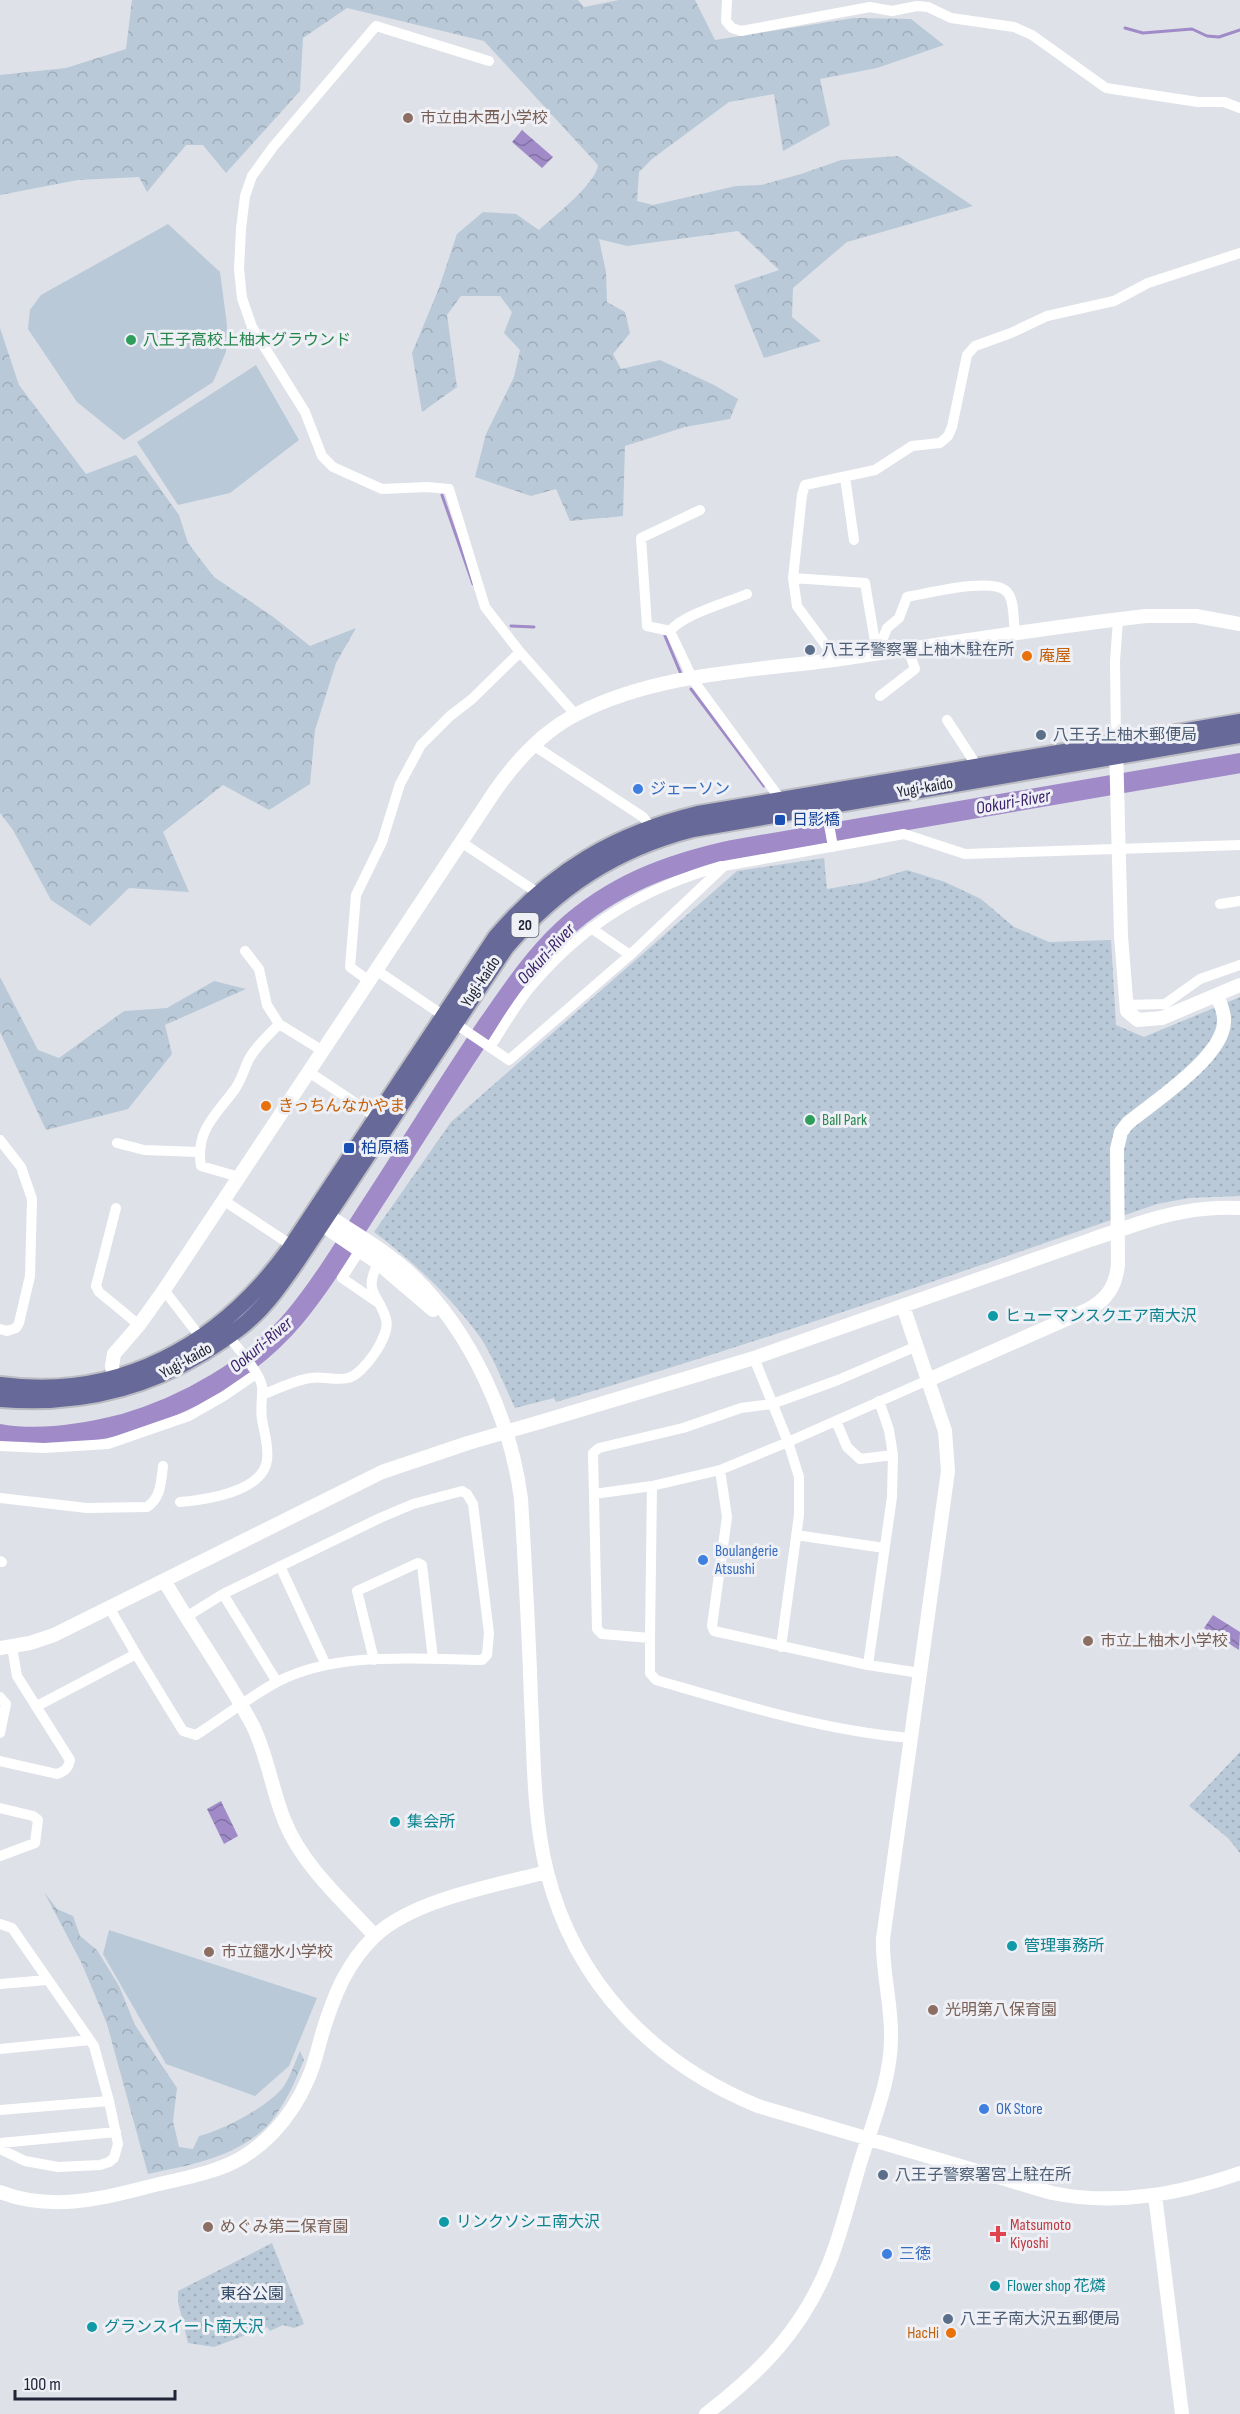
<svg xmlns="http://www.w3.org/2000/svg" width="1240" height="2414" font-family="'Sofia Sans Condensed','Noto Sans JP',sans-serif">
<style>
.green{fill:#b9c9d7}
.forest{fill:url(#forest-crowns)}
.park{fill:url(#park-dots)}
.water{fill:url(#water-waves)}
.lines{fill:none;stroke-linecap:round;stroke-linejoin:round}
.stream{stroke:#a08bc8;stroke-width:3}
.river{stroke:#a08bc8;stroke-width:20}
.primary-casing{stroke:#bcbdc3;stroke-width:20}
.minor{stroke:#fff;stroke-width:10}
.tertiary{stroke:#fff;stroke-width:14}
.primary{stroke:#676a99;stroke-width:16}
.tertiary-bridge{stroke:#fff;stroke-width:14}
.education-dot{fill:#8d6e63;stroke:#eef0f5;stroke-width:2}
.leisure-dot{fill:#2e9e5b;stroke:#eef0f5;stroke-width:2}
.service-dot{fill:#5c6f8a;stroke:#eef0f5;stroke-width:2}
.food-dot{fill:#e8710a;stroke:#eef0f5;stroke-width:2}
.shop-dot{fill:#3f7fe0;stroke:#eef0f5;stroke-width:2}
.transit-dot{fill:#1a4fb4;stroke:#eef0f5;stroke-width:2}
.culture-dot{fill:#0f9aa8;stroke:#eef0f5;stroke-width:2}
.health-dot{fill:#e0444e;stroke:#eef0f5;stroke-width:2}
.labels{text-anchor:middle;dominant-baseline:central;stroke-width:6;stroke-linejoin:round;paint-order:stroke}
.shield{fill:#eef0f5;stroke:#5e606f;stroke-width:1.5}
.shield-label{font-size:15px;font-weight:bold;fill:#212336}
.education-label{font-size:16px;fill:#785e54;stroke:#eef0f5;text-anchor:start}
.leisure-label{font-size:16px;fill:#27864d;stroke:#eef0f5;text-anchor:start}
.service-label{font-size:16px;fill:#4e5e75;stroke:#eef0f5;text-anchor:start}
.food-label{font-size:16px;fill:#c56008;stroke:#eef0f5;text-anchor:start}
.street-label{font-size:16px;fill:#212336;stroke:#eef0f5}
.shop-label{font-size:16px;fill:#366cbe;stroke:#eef0f5;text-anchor:start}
.transit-label{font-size:16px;fill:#164399;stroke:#eef0f5;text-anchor:start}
.culture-label{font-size:16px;fill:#0d838f;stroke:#eef0f5;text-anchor:start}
.health-label{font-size:16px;fill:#be3a42;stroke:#eef0f5;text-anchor:start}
.park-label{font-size:16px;fill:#304768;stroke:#eef0f5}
.water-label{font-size:18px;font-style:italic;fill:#3c226b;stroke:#eef0f5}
</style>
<defs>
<pattern id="forest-crowns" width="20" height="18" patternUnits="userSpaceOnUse" patternTransform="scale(1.5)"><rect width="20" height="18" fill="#b9c9d7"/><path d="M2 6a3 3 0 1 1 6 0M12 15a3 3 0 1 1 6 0" fill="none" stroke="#9facb9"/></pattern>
<pattern id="park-dots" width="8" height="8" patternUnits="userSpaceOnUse" patternTransform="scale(1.5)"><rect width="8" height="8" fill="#b9c9d7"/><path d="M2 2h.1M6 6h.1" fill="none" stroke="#9facb9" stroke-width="1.8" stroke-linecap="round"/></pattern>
<pattern id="water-waves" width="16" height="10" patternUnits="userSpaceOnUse" patternTransform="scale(1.5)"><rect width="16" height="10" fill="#a08bc8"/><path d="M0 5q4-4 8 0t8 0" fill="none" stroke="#8271a3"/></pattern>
</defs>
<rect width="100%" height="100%" fill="#dee1e8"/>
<path class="green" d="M168 224 220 272 227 325 226 352 213 382 124 440 77 402 28 329 30 310 41 295Z
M256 365 299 440 230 493 178 505 137 442Z
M109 1930 317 1998 289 2066 255 2096 166 2064 103 1954Z"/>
<path class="forest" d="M132 0H578L584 7 619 0H695L715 40 854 18 911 19 944 45 877 68 820 79 830 125 783 151 774 94 729 102 652 159 639 172 637 201 653 205 736 186 761 185 801 174 841 160 898 156 973 206 847 242 793 288 792 317 821 341 764 358 734 285 779 270 738 231 627 246 599 239 606 272 607 302 625 312 630 333 613 354 621 369 660 360 714 385 738 399 730 419 685 427 625 446 623 516 570 521 556 489 531 496 475 477 486 434 514 377 520 350 504 333 512 312 500 296H461L447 315 457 387 422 412 412 353 439 288 457 234 483 212 516 214 539 230C553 217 596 184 598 165L484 41 347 8 303 38 300 91 226 173 203 145H186L147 192 139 177 78 180 0 195V75L66 68 126 49Z
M0 328 19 385 86 474 136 455 179 515 188 543 214 577 272 616 310 646 356 628 336 663 315 730 310 784 269 810 223 785 163 832 189 892 129 888 90 926 51 900 13 830 0 813Z
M0 977 38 1050 59 1058 124 1011 167 1008 214 981 246 989 165 1025 172 1054 128 1109 46 1130 0 1032Z
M44 1892 57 1909 73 1916 80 1936 97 1950 119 1986 135 2025 177 2088 173 2121 179 2147 193 2149 199 2136C222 2131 271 2105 284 2086 291 2075 295 2062 300 2051L304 2060C295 2082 285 2105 269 2124 238 2157 190 2165 148 2174L107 2024 82 1964Z"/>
<path class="park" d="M824 858 827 889 867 882 907 870 945 882 981 899 1014 927 1049 942 1111 940 1116 1025 1144 1037 1240 997V1196L1189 1198 1157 1204C958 1273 759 1343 556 1402L554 1398 515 1408C504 1385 494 1358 480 1337 450 1296 414 1262 374 1232L451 1122 737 871Z
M1240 1752V1853L1228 1838 1189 1806Z
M272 2243 304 2324 294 2328 283 2325 270 2331 267 2327 214 2347 188 2343 178 2302V2291Z"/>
<path class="water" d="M522 130 553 157 542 168 512 142Z
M1213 1615 1240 1632 1239 1650 1204 1628Z
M221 1801 238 1836 224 1844 207 1809Z"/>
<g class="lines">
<path class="stream" d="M1125 28 1143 33 1192 29 1207 36 1219 37 1240 30
M442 495 473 584
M511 626 534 627
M665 636 681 674
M691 689 764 786
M800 826 810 837"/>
<path class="river" d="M0 1434C40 1441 84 1434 123 1424 186 1406 251 1369 294 1318 323 1283 346 1244 370 1207 410 1146 448 1083 489 1023 512 990 534 957 563 930 612 885 668 864 732 850L1240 763"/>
<defs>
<path id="primary" d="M0 1385C120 1401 220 1345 289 1250L496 937C552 871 615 834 698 814L1240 722
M0 1399C72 1405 138 1392 201 1354 217 1344 235 1333 249 1320 267 1304 281 1284 295 1264L506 947C558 887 615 849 693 829L1240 735"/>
</defs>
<use href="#primary" class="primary-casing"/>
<path class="minor" d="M727 0 726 21 732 28 741 31 870 7 892 11 917 6 928 7 951 18 1014 27 1032 35 1106 88 1198 102H1224L1240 108
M489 61 376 26 273 147 252 176 245 196 241 229 239 269 242 298 252 327 305 412 322 456 333 467 382 489 427 487 449 489 485 607 520 652 575 714
M845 477 854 540
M793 578 865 583 877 653
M747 594C726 603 684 614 670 631L693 680 781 800
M670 631 647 626 641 538 700 510
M877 653 887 628 899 618 907 597C926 594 994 576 1007 592 1015 600 1013 622 1015 633
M836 659 797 606 793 578 802 495 805 485 875 470 912 446 940 443 948 436 952 427 967 355 975 346 1011 333 1047 316 1114 301 1148 283 1240 253
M880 696 915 669 908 648
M947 720 977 766
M1116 742 1115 661 1118 620
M533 745 643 817 651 827
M825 802 833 847
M461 842 538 893
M1220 904 1240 901
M591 928 630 955
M245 951 259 969 267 1005 279 1024 323 1051
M376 970 509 1060 630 955 724 866 904 834 965 854 1240 845
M369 981 350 967 356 895 382 842 400 784 421 745 450 716 472 699 520 652
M1125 1005 1165 1004 1200 979 1240 965
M490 1047C504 1026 517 1002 534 983 586 922 645 888 721 866
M309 1072 376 1117
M0 1140 21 1167 32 1199 30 1276 19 1323 16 1328 7 1331 0 1329
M117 1143 144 1150 198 1152
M239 1177 201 1166C195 1130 217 1114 235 1089 242 1079 244 1069 249 1059 256 1046 269 1035 279 1024
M223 1200 291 1245
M116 1208 96 1286 99 1292 139 1325
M360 1250 342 1278 377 1302
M164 1290 201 1338
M754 1358 788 1442 799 1477V1515L781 1647
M262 1395C277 1389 295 1380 311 1378 323 1376 336 1381 348 1378 364 1374 391 1335 386 1319 378 1292 363 1294 378 1263
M836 1421 847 1447 860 1459 893 1455
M0 1446 44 1448 108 1444 189 1416 224 1396 256 1374
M720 1470 727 1517 712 1626 714 1631 868 1665 892 1497 893 1455 889 1430 879 1401
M594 1494 652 1486 720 1470 788 1442 928 1380
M0 1498 87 1508 147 1507C161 1498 161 1482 163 1466
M180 1502C205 1500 263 1492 267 1460 269 1446 264 1432 262 1419 260 1408 263 1397 262 1386 259 1372 238 1348 228 1336
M796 1535 884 1548
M0 1561 2 1562
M280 1566 325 1663
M223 1594 277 1682
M110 1609 136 1654
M650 1638 652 1486
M374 1660 357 1591 418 1563 422 1565 433 1659
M868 1665 920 1673
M0 1697 6 1704 0 1733
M37 1706 136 1654 183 1731 196 1735C223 1718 249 1697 277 1682 336 1651 417 1659 482 1660L487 1655 489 1633 473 1504 467 1494 462 1491 413 1504 380 1518 223 1594 186 1617
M911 1738C824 1731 739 1704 656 1680L650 1673V1638L602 1634 597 1629 593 1453 599 1448 683 1428 741 1408 772 1404 838 1380 917 1346
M0 1761 57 1774C65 1771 68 1769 70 1760L17 1676 12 1647
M0 1808 33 1816 38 1820 35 1843 0 1856
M0 1924 12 1928 94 2046 109 2101 118 2144 114 2158 109 2162 100 2165 58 2167 25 2161 0 2149
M0 1984 47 1980
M0 2049 90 2040
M0 2110 109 2101
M0 2143 116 2132"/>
<path class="tertiary" d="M1116 747 1121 936 1127 1011 1138 1020 1162 1018 1240 985
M318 1213 327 1215C356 1234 388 1252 413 1276 471 1332 511 1420 521 1499 525 1566 529 1633 531 1700 534 1757 533 1816 547 1872 575 1983 653 2063 758 2106L1052 2193C1117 2206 1179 2194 1240 2173
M315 1216 321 1224 378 1263 433 1310
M1140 1223C1173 1212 1206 1206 1240 1208
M928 1380 1087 1310C1107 1300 1116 1286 1118 1264L1117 1149 1121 1132 1128 1123C1155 1101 1223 1057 1224 1022 1225 1012 1220 1004 1217 995
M116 1386 112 1366 114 1354 139 1325 164 1290 495 791C516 761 543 731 577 714 655 674 748 671 834 660 938 645 1041 628 1146 616H1196L1240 624
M540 1422 754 1358 1093 1239
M165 1582C193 1630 227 1677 253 1726 268 1757 272 1791 285 1822 303 1866 343 1901 375 1936
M0 1648 30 1643 54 1635 382 1472 468 1443
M0 2192C49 2211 98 2200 147 2187 170 2181 195 2177 217 2169 259 2155 291 2119 308 2079 315 2064 318 2047 323 2031 334 1995 347 1963 374 1937 412 1900 496 1885 547 1872
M1155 2195 1182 2414
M706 2414C761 2372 804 2328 830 2261 843 2228 851 2192 862 2157 874 2119 891 2078 891 2038 892 2005 882 1972 883 1939L948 1471 945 1431 903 1306"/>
<use href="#primary" class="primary"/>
<path class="tertiary-bridge" d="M1093 1239 1140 1223
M468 1443 540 1422"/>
</g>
<g class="education-dot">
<circle cx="408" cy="118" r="6"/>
<circle cx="1088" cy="1641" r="6"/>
<circle cx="209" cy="1952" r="6"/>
<circle cx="933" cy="2010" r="6"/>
<circle cx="208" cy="2227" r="6"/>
</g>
<g class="leisure-dot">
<circle cx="131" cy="340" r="6"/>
<circle cx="810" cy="1120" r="6"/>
</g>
<g class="service-dot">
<circle cx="810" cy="650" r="6"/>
<circle cx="1041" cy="735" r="6"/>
<circle cx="883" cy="2175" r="6"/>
<circle cx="948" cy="2319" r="6"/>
</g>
<g class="food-dot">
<circle cx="1027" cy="656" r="6"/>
<circle cx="266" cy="1106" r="6"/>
<circle cx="951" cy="2333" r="6"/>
</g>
<g class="shop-dot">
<circle cx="638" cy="789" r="6"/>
<circle cx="703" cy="1560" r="6"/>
<circle cx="984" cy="2109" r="6"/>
<circle cx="887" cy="2254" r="6"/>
</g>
<g class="transit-dot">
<rect x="774" y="814" width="12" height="12" rx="3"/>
<rect x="343" y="1142" width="12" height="12" rx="3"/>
</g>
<g class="culture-dot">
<circle cx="993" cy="1316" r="6"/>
<circle cx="395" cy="1822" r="6"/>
<circle cx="1012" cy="1946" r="6"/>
<circle cx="444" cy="2222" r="6"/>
<circle cx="995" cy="2286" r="6"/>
<circle cx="92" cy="2327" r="6"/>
</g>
<path class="health-dot" d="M995 2225h6v6h6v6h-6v6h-6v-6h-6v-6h6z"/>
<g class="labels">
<rect class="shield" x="511.5" y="913" width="27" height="24" rx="4.5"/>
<g class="shield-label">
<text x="525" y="925">20</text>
</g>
<g class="education-label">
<text x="420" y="118">市立由木西小学校</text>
<text x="1100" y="1641">市立上柚木小学校</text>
<text x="221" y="1952">市立鑓水小学校</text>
<text x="945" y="2010">光明第八保育園</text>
<text x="220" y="2227">めぐみ第二保育園</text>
</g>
<g class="leisure-label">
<text x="143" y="340">八王子高校上柚木グラウンド</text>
<text x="822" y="1120">Ball Park</text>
</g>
<g class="service-label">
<text x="822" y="650">八王子警察署上柚木駐在所</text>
<text x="1053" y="735">八王子上柚木郵便局</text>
<text x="895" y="2175">八王子警察署宮上駐在所</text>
<text x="960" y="2319">八王子南大沢五郵便局</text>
</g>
<g class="food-label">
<text x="1039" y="656">庵屋</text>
<text x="278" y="1106">きっちんなかやま</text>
<text x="939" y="2333" text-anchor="end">HacHi</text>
</g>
<g class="street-label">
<text transform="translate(925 788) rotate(-10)">Yugi-kaido</text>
<text transform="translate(481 982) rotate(-56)">Yugi-kaido</text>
<text transform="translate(186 1361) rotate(-29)">Yugi-kaido</text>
</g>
<g class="shop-label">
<text x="650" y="789">ジェーソン</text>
<text x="715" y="1551">Boulangerie<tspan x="715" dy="18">Atsushi</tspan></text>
<text x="996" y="2109">OK Store</text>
<text x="899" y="2254">三徳</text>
</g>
<g class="transit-label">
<text x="792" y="820">日影橋</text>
<text x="361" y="1148">柏原橋</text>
</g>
<g class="culture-label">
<text x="1005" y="1316">ヒューマンスクエア南大沢</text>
<text x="407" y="1822">集会所</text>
<text x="1024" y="1946">管理事務所</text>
<text x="456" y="2222">リンクソシエ南大沢</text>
<text x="1007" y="2286">Flower shop 花燐</text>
<text x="104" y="2327">グランスイート南大沢</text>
</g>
<g class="health-label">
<text x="1010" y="2225">Matsumoto<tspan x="1010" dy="18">Kiyoshi</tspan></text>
</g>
<g class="park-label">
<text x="252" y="2294">東谷公園</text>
</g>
<g class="water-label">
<text transform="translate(1013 802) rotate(-10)">Ookuri-River</text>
<text transform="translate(546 954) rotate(-47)">Ookuri-River</text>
<text transform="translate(261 1345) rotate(-40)">Ookuri-River</text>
</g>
</g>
<path d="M15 2390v9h160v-9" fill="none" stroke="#212336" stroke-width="3"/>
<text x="24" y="2390" font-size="18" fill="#212336" stroke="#eef0f5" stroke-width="4.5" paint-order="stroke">100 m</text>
</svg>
